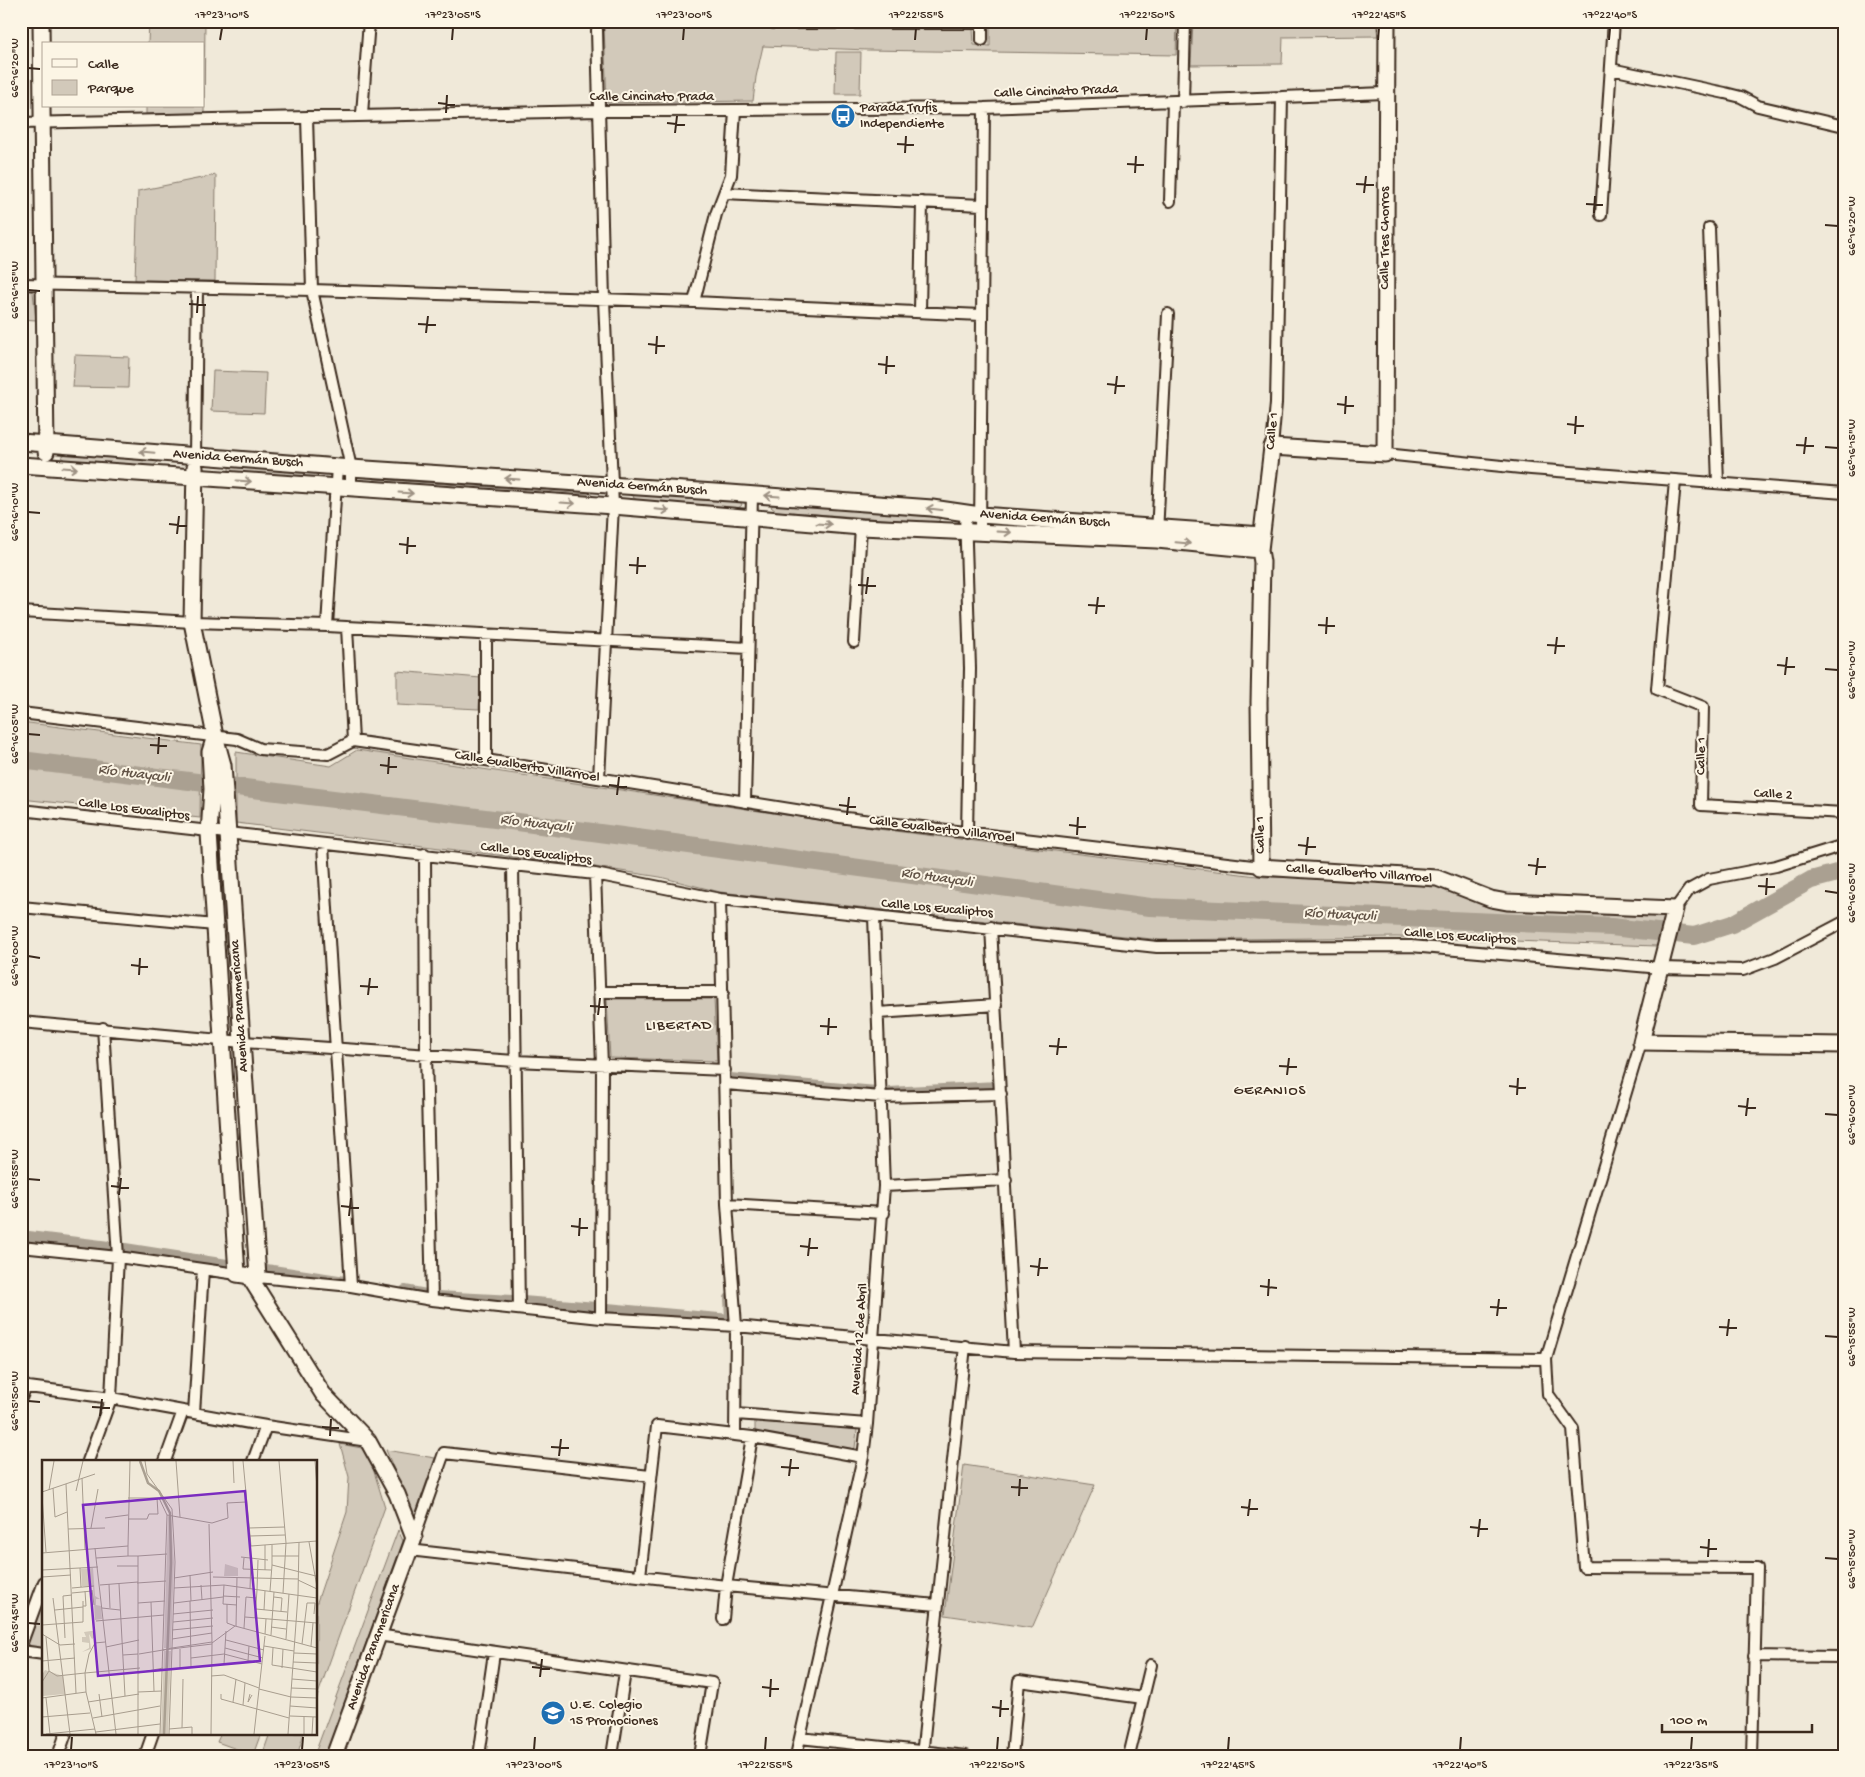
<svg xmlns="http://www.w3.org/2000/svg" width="1865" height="1777" font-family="'Gochi Hand',sans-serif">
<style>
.green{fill:#d2c9ba;stroke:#867a6c}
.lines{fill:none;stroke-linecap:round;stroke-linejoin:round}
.canal{stroke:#aaa091;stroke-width:10}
.river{stroke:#aaa091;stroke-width:18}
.street-casing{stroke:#3b2a1e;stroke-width:14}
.secondary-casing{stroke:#3b2a1e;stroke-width:19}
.street{stroke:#fcf5e5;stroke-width:10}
.secondary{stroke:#fcf5e5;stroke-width:15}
.oneway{stroke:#9c9082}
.ticks{fill:none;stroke:#3b2a1e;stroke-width:2}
.labels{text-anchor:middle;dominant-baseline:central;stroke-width:4;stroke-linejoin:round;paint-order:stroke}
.street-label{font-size:14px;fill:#3b2a1e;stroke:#fcf5e5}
.poi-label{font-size:14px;fill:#3b2a1e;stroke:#fcf5e5;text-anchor:start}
.water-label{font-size:15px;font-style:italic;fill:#625346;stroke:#fcf5e5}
.neighbourhood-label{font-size:15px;letter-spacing:1px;fill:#3b2a1e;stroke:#fcf5e5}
.inset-river{fill:none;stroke:#aaa091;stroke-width:2.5}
.inset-road{fill:none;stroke:#a89d8e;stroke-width:1}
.view{fill:#7b2cbf;fill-opacity:0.15;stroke:#7b2cbf;stroke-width:2.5}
.inset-edge{fill:none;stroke:#3b2a1e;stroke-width:2.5}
.neatline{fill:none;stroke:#3b2a1e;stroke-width:2}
.ticks-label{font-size:12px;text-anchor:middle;fill:#3b2a1e}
</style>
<rect width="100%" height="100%" fill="#f0e9d9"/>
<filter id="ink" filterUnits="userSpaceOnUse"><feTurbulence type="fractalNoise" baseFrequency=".02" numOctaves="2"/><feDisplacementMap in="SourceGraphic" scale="10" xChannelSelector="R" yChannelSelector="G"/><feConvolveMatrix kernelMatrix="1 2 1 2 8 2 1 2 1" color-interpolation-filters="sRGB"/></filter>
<g filter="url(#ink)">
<path class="green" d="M149 21H205L204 113 146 114V106H204V44H148Z
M990 21H1177L1176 55 868 50 763 46 756 77 753 101 607 103 604 26 973 28 974 45 990 46Z
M1193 21H1376L1378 36 1283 37 1282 64 1191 65Z
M836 52H861L860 94H835Z
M216 175 215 281 135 280 138 191Z
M21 288 33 292 36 320 21 319Z
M75 355 129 357 128 388 73 387Z
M213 371 266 373 264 413 211 411Z
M67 453 156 459 158 462 153 466 66 461 61 457Z
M229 466 318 472V474L313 478 233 472 229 470Z
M370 477 593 490 588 494 374 479Z
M636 493 740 501 742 505 737 509 638 501 633 497Z
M774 503 936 515 940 520 935 523 776 511 771 507Z
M397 671 481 678 479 709 397 705Z
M21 722 201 745 200 818 21 799Z
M357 750 878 829 1265 877 1443 881 1482 904 1665 916 1657 946 1397 937 1161 940 720 892 660 877 595 867 236 823V752L331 766Z
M607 999H714L717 1061 610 1058Z
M757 1420 854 1428 857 1430 855 1448 852 1450 755 1433V1421Z
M340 1444 367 1449 385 1507 316 1700V1605L347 1512 349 1477Z
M386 1450 435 1458 415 1515 411 1511Z
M964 1465 1095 1485 1032 1628 945 1615Z
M398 1530 403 1541 325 1756H314Z
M44 1599V1648L31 1646 28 1643Z
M221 1733H261L253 1755 217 1742Z
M270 1733H304L297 1756H262Z"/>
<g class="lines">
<path class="canal" d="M730 1078 876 1091
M890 1092 996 1086V1074
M21 1235 109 1246
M125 1248 227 1264
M266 1269 345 1281
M405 1290 426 1294
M437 1296 513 1300
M523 1301 596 1307
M607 1308 730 1319 729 1298"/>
<path class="river" d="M21 760 518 822 1150 907 1611 927 1694 936 1732 924 1811 880 1844 871"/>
<defs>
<path id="street" d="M982 21V40
M774 23H982
M597 30 604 300 613 506 599 778
M1611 69 1725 93 1741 97 1758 106 1844 126
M1183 102 1185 21
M362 114 369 21
M307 117 312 290 351 468V489
M21 123 600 111 984 108 1282 97
M724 193 982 205
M1170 201 1173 102
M1601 215 1614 21
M1709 228 1718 483
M21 284 312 290 694 302 981 315
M694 302 716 214 731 175 735 110
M920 312 922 202
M1272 447 1276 403 1282 97 1385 93
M1385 454 1531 469 1844 493
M195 456 197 289
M1675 481 1657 689 1703 707 1701 805 1844 813
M965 513 970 668 967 834
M980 531 984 108
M1157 534 1168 314
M21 612 192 622 327 626 748 648
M327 626 337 466
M347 627 353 741
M486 634V760
M854 642 861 527
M21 713 237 739 260 749 328 754 353 741 486 760 846 818 1261 867
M745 802 752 495
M21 810 595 874 720 899 1157 947 1411 946 1661 968 1743 970 1775 958 1844 922
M323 846 351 1286
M425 854 426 1053 432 1300
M513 865 519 1309
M595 874 602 1065 601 1318
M720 899 727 1204 736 1326 735 1435
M21 907 215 925
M1675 909 1689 890 1709 879 1776 866 1844 845
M991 927 1014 1352
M599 992H723
M878 1013 996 1005
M21 1022 243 1042 515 1061 725 1070
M1641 1042 1546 1359 1548 1394 1573 1429 1584 1567 1757 1568 1752 1756
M726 1084 881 1097 1001 1094
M884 1186 1006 1180
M727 1204 884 1213
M21 1247 118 1257 237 1274
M258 1277 351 1286 432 1300 601 1318 736 1326 1014 1352 1546 1359
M21 1386 111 1398 266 1426 368 1441
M21 1398 26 1386
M194 1413 203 1270
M736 1414 867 1424
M88 1461 111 1398 118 1257 103 1028
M165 1461 183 1411
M253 1461 266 1426
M414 1538 444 1453 650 1476
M409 1550 726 1586 937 1605
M640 1576 657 1426 752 1437 863 1457
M723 1619 726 1586 752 1437
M377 1635 712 1683 700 1756
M21 1645 44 1582
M21 1651 44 1654
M1754 1656 1839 1657
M800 1738 966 1756
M58 1756 66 1733
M145 1756 153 1733
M479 1756 494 1653
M612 1756 625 1672
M796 1756 863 1457 867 1424 884 1186 874 917
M922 1756 965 1346
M1012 1756 1019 1681 1143 1698
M1129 1756 1151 1665"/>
<path id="secondary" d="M41 21 46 452
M1387 21 1385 454 1272 447 1260 550 1262 562 1259 702 1261 867 1437 878 1491 899 1507 902 1675 909 1641 1042 1844 1045
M21 442 351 468 730 493 932 508 980 515 1262 535
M21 465 613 506 861 527 1157 540 1260 550
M195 467 192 622 215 736
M215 736 223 765 228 834 258 1277 237 1274 209 833 212 789 210 752Z
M249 1276 323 1394 368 1441 397 1494 414 1538 334 1756"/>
</defs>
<use href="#street" class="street-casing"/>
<use href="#secondary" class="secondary-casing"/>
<use href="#street" class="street"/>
<use href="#secondary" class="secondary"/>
</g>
<defs><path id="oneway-shaft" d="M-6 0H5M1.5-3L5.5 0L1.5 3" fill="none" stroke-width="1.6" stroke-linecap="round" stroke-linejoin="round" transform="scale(1.25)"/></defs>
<g class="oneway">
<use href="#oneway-shaft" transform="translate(147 452) rotate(-175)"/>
<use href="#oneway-shaft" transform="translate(70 468) rotate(4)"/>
<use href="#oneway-shaft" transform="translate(512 479) rotate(-176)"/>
<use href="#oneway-shaft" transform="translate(244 481) rotate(4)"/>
<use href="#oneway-shaft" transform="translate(406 493) rotate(4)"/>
<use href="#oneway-shaft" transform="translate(772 496) rotate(-176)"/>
<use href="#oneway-shaft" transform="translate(568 503) rotate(4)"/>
<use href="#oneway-shaft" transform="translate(934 509) rotate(-173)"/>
<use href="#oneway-shaft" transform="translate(662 510) rotate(5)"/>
<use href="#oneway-shaft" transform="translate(824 524) rotate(4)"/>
<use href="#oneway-shaft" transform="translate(1004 532) rotate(3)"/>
<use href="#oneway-shaft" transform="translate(1183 543) rotate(5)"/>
</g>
</g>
<path class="ticks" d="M220 40 222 28M452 40 453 28M683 40 684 28M915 40 916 28M1146 40 1147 28M1378 40 1379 28M1609 40 1610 28M28 68 40 69M438 103 455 105M446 113 447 95M667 123 685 125M675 133 677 116M897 144 914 145M905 153 906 136M1127 164 1144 165M1135 173 1136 156M1356 184 1374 185M1364 193 1366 176M1586 204 1603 205M1594 213 1595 196M1825 225 1838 226M28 290 40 291M189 304 206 305M197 313 198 296M418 324 436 325M426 333 428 316M648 344 665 346M656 354 657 336M878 364 895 366M886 374 887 356M1107 384 1125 386M1115 394 1117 376M1337 404 1354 406M1345 414 1346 396M1567 424 1584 426M1575 434 1576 416M1796 445 1814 446M1825 447 1838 448M1804 454 1806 437M28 512 40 513M169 524 187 526M177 534 179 516M399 544 416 546M407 554 408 537M629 565 646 566M637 574 638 557M858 585 876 586M866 594 868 577M1088 605 1105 606M1096 614 1098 597M1318 625 1335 626M1326 634 1327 617M1547 645 1565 646M1555 654 1557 637M1777 665 1795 667M1825 669 1838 670M1785 675 1787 657M28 734 40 735M150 745 167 746M158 754 159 737M380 765 397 767M388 774 389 757M609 785 627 787M617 795 619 777M839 805 856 807M847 815 849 797M1069 825 1086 827M1077 835 1078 817M1298 845 1316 847M1306 855 1308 837M1528 865 1546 867M1536 875 1538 858M1758 886 1775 887M1825 891 1838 893M1766 895 1767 878M28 956 40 958M131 965 148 967M139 975 140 958M360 986 378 987M368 995 370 978M590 1006 608 1007M598 1015 600 998M820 1026 837 1027M828 1035 829 1018M1049 1046 1067 1047M1057 1055 1059 1038M1279 1066 1297 1067M1287 1075 1289 1058M1509 1086 1526 1088M1517 1095 1518 1078M1738 1106 1756 1108M1825 1114 1838 1115M1746 1116 1748 1098M28 1179 40 1180M111 1186 129 1188M119 1195 121 1178M341 1206 359 1208M349 1216 351 1198M571 1226 588 1228M579 1236 580 1218M800 1246 818 1248M808 1256 810 1238M1030 1266 1048 1268M1038 1276 1040 1258M1260 1286 1277 1288M1268 1296 1269 1279M1490 1307 1507 1308M1497 1316 1499 1299M1719 1327 1737 1328M1727 1336 1729 1319M1825 1336 1838 1337M28 1401 40 1402M92 1407 110 1408M100 1416 102 1399M322 1427 339 1428M330 1436 331 1419M551 1447 569 1448M559 1456 561 1439M781 1467 799 1468M789 1476 791 1459M1011 1487 1028 1488M1019 1496 1020 1479M1241 1507 1258 1509M1248 1516 1250 1499M1470 1527 1488 1529M1478 1537 1480 1519M1700 1547 1717 1549M1708 1557 1709 1539M1825 1558 1838 1559M28 1623 40 1624M532 1667 550 1669M540 1677 542 1659M762 1687 779 1689M770 1697 771 1679M992 1707 1009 1709M1000 1717 1001 1700M71 1750 72 1737M302 1750 303 1737M534 1750 535 1737M765 1750 766 1737M997 1750 998 1737M1228 1750 1229 1737M1460 1750 1461 1737M1691 1750 1692 1737"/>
<defs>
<symbol id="bus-disc" viewBox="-11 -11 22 22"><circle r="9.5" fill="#1f6fb2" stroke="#fcf5e5"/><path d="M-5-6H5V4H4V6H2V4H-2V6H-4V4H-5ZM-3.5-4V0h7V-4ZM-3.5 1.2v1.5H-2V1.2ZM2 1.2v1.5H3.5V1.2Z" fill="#fff"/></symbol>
<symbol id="school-disc" viewBox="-11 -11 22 22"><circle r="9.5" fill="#1f6fb2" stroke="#fcf5e5"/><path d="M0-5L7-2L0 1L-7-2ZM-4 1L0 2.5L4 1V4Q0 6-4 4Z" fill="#fff"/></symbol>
</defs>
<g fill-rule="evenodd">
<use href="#bus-disc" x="829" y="102" width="28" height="28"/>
<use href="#school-disc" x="539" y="1699" width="28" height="28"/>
</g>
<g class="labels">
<g class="street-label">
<text transform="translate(1056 92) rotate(-2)">Calle Cincinato Prada</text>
<text x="652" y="97">Calle Cincinato Prada</text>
<text transform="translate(1385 238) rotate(-90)">Calle Tres Chorros</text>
<text transform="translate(1273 431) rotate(-84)">Calle 1</text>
<text transform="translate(238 459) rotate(4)">Avenida Germán Busch</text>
<text transform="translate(642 487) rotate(4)">Avenida Germán Busch</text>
<text transform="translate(1045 519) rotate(4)">Avenida Germán Busch</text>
<text transform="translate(1702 756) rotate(-89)">Calle 1</text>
<text transform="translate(527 767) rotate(9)">Calle Gualberto Villarroel</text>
<text transform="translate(1773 795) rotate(3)">Calle 2</text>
<text transform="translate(134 810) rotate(7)">Calle Los Eucaliptos</text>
<text transform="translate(942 830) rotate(7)">Calle Gualberto Villarroel</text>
<text transform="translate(1261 835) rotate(-91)">Calle 1</text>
<text transform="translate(536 854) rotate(7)">Calle Los Eucaliptos</text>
<text transform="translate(1359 874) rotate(4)">Calle Gualberto Villarroel</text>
<text transform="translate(937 909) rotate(5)">Calle Los Eucaliptos</text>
<text transform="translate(1460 937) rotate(4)">Calle Los Eucaliptos</text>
<text transform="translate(240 1006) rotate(-94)">Avenida Panamericana</text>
<text transform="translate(860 1339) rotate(-86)">Avenida 12 de Abril</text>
<text transform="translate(374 1647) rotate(-70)">Avenida Panamericana</text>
</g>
<g class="poi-label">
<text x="860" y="108">Parada Trufis<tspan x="860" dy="16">Independiente</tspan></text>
<text x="570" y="1705">U.E. Colegio<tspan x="570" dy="16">15 Promociones</tspan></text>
</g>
<g class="water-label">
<text transform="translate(134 774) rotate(7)">Río Huayculi</text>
<text transform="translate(536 824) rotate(7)">Río Huayculi</text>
<text transform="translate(937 878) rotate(8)">Río Huayculi</text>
<text transform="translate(1340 915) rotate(3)">Río Huayculi</text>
</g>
<g class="neighbourhood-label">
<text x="679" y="1026">LIBERTAD</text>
<text x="1270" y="1091">GERANIOS</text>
</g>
</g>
<g transform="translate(42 1460)">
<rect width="275" height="275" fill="#f0e9d9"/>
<path d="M126 56 129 57 132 102 129 188H122ZM183 104 196 108V116H182ZM51 108 53 136 58 139H54V145L59 146 60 159 53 160 51 127 40 126 39 109ZM49 171H52L53 177 50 179 47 174 49 189 40 192 47 188V183L40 182V177H44L42 172ZM122 191H129L126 274H119ZM3 210 21 216 23 234 1 236 0 215Z" fill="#d2c9ba"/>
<path class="inset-river" d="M98 1 106 23 117 31 128 53 129 103 122 274"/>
<path class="inset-road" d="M103 1 105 14 130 49 133 102 127 274M134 1 138 57M191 1 192 23M201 1 209 86 275 81M237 1 244 83 241 133M273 1 275 28M40 18 43 89M24 24 34 233M11 28 13 57 25 52M7 30 12 1M34 31 41 1M0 32 53 14M0 36 4 92M86 38H117L125 55 118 274M125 55 170 63 186 58 185 43 204 42M63 58 86 55M86 59H105L107 54H116L115 38M167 64 170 182M49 68 56 29M207 68 243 67M26 69 63 68M208 76 243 75M267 82 275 127M230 85V105L274 116M86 86 88 1M53 88 54 98 86 96M0 93 86 86V96H96V274M96 96 125 94M230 96H257M199 97 226 100M54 98 74 274M202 98 201 109 229 110M75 106H96M38 108 39 127M0 110 56 107M223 110V85M148 115 149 141M0 117 29 115M171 117 256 119M132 118 171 112M256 120 275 129M95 123 124 121M67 124 68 148M77 124 83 236M58 125 96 122M159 125 160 140M182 125 181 144 195 145M30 128 52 126M132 128 182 125 275 138M208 129 209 99M50 130 52 145M215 130 216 100M228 131 230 105M30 133 50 131M181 136 198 137M232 137 240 138 239 151M11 138 28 274M148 141 149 207M109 142 112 231M96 143 123 141M132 143 181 137M185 144V163L193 166M41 146H44L43 131M60 148 78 150M214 149 245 152M13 150 41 147M222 150 223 131M131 154 171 150M203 157 275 163M213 158 215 130M54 161 122 155M131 162 171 158M0 165 41 162V141M194 166 195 117M229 167 244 169M202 168 204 137 214 138M130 170 171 166M0 174 18 185 33 184M223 174 224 159M229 175 232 132M4 177 7 211M23 178 21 136 30 135M130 179 170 173M244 179 247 134M184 180 222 190M170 182V184L121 190 130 188ZM170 183 193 166 275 188M260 184 265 143H273L272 154M222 186 252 191M269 186 271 163M64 187 97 180M183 188 221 198M231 188 230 205 275 212M252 193 275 194M97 194 121 190M81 195 96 194M149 198 182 194 220 204M0 201 33 198M206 201 207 186M251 202 275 203M182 204 184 171M138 208V189M240 208 241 189M7 211 15 216 43 213 47 194 53 183 63 182M96 213 121 208M169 216 182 215 217 228M250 219 275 221M249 228 275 229M217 229 249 237 275 238M44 232 43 213 98 208M96 232 120 231M57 234 60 257M179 234V239L247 258M208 234 206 242 210 235M0 237V222L7 211M0 238 44 232 54 274M4 238 8 274M46 242 97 234M191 242 194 219M201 245 203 223M248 246 275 248M248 256 275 257M0 257 48 253M51 258 118 246M140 268 141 219M127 269 150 267V274M54 272 118 264M4 274 53 269M169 274 170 184M212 274 223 176M246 274 256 135 257 82M262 274V256M270 274 271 257"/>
<path class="view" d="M203 31 218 201 56 216 41 45Z"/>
<rect width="275" height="275" class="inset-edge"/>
</g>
<rect width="1865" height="1777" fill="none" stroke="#fcf5e5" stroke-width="55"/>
<rect x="42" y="42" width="162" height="65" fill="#fcf5e5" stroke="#afa495"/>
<rect x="52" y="59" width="25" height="8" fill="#fcf5e5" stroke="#afa495"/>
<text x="88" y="68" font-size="15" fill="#3b2a1e">Calle</text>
<rect x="52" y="80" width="25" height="15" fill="#d2c9ba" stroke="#afa495"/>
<text x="88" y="92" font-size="15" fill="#3b2a1e">Parque</text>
<path d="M1662 1724v8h150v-8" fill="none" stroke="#3b2a1e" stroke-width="2.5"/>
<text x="1670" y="1724" font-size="15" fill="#3b2a1e" stroke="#fcf5e5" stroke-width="4" paint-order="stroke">100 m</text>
<rect x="28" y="28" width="1810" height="1722" class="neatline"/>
<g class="ticks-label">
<text x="222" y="18">17°23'10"S</text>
<text x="453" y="18">17°23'05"S</text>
<text x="684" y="18">17°23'00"S</text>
<text x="916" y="18">17°22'55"S</text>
<text x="1147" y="18">17°22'50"S</text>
<text x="1379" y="18">17°22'45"S</text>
<text x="1610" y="18">17°22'40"S</text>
<text transform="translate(14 68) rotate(-90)" y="4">66°16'20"W</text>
<text transform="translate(1851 226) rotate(-90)" y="4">66°16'20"W</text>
<text transform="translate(14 290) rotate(-90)" y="4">66°16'15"W</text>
<text transform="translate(1851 448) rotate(-90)" y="4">66°16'15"W</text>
<text transform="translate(14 512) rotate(-90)" y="4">66°16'10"W</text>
<text transform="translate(1851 670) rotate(-90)" y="4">66°16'10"W</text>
<text transform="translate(14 734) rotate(-90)" y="4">66°16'05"W</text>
<text transform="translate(1851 893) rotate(-90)" y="4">66°16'05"W</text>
<text transform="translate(14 956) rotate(-90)" y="4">66°16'00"W</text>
<text transform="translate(1851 1115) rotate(-90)" y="4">66°16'00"W</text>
<text transform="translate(14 1179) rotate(-90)" y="4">66°15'55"W</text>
<text transform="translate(1851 1337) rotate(-90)" y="4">66°15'55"W</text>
<text transform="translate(14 1401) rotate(-90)" y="4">66°15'50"W</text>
<text transform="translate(1851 1559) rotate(-90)" y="4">66°15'50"W</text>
<text transform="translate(14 1623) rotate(-90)" y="4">66°15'45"W</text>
<text x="71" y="1768">17°23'10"S</text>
<text x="302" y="1768">17°23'05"S</text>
<text x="534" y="1768">17°23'00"S</text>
<text x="765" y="1768">17°22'55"S</text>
<text x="997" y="1768">17°22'50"S</text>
<text x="1228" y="1768">17°22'45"S</text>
<text x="1460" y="1768">17°22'40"S</text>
<text x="1691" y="1768">17°22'35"S</text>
</g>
</svg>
